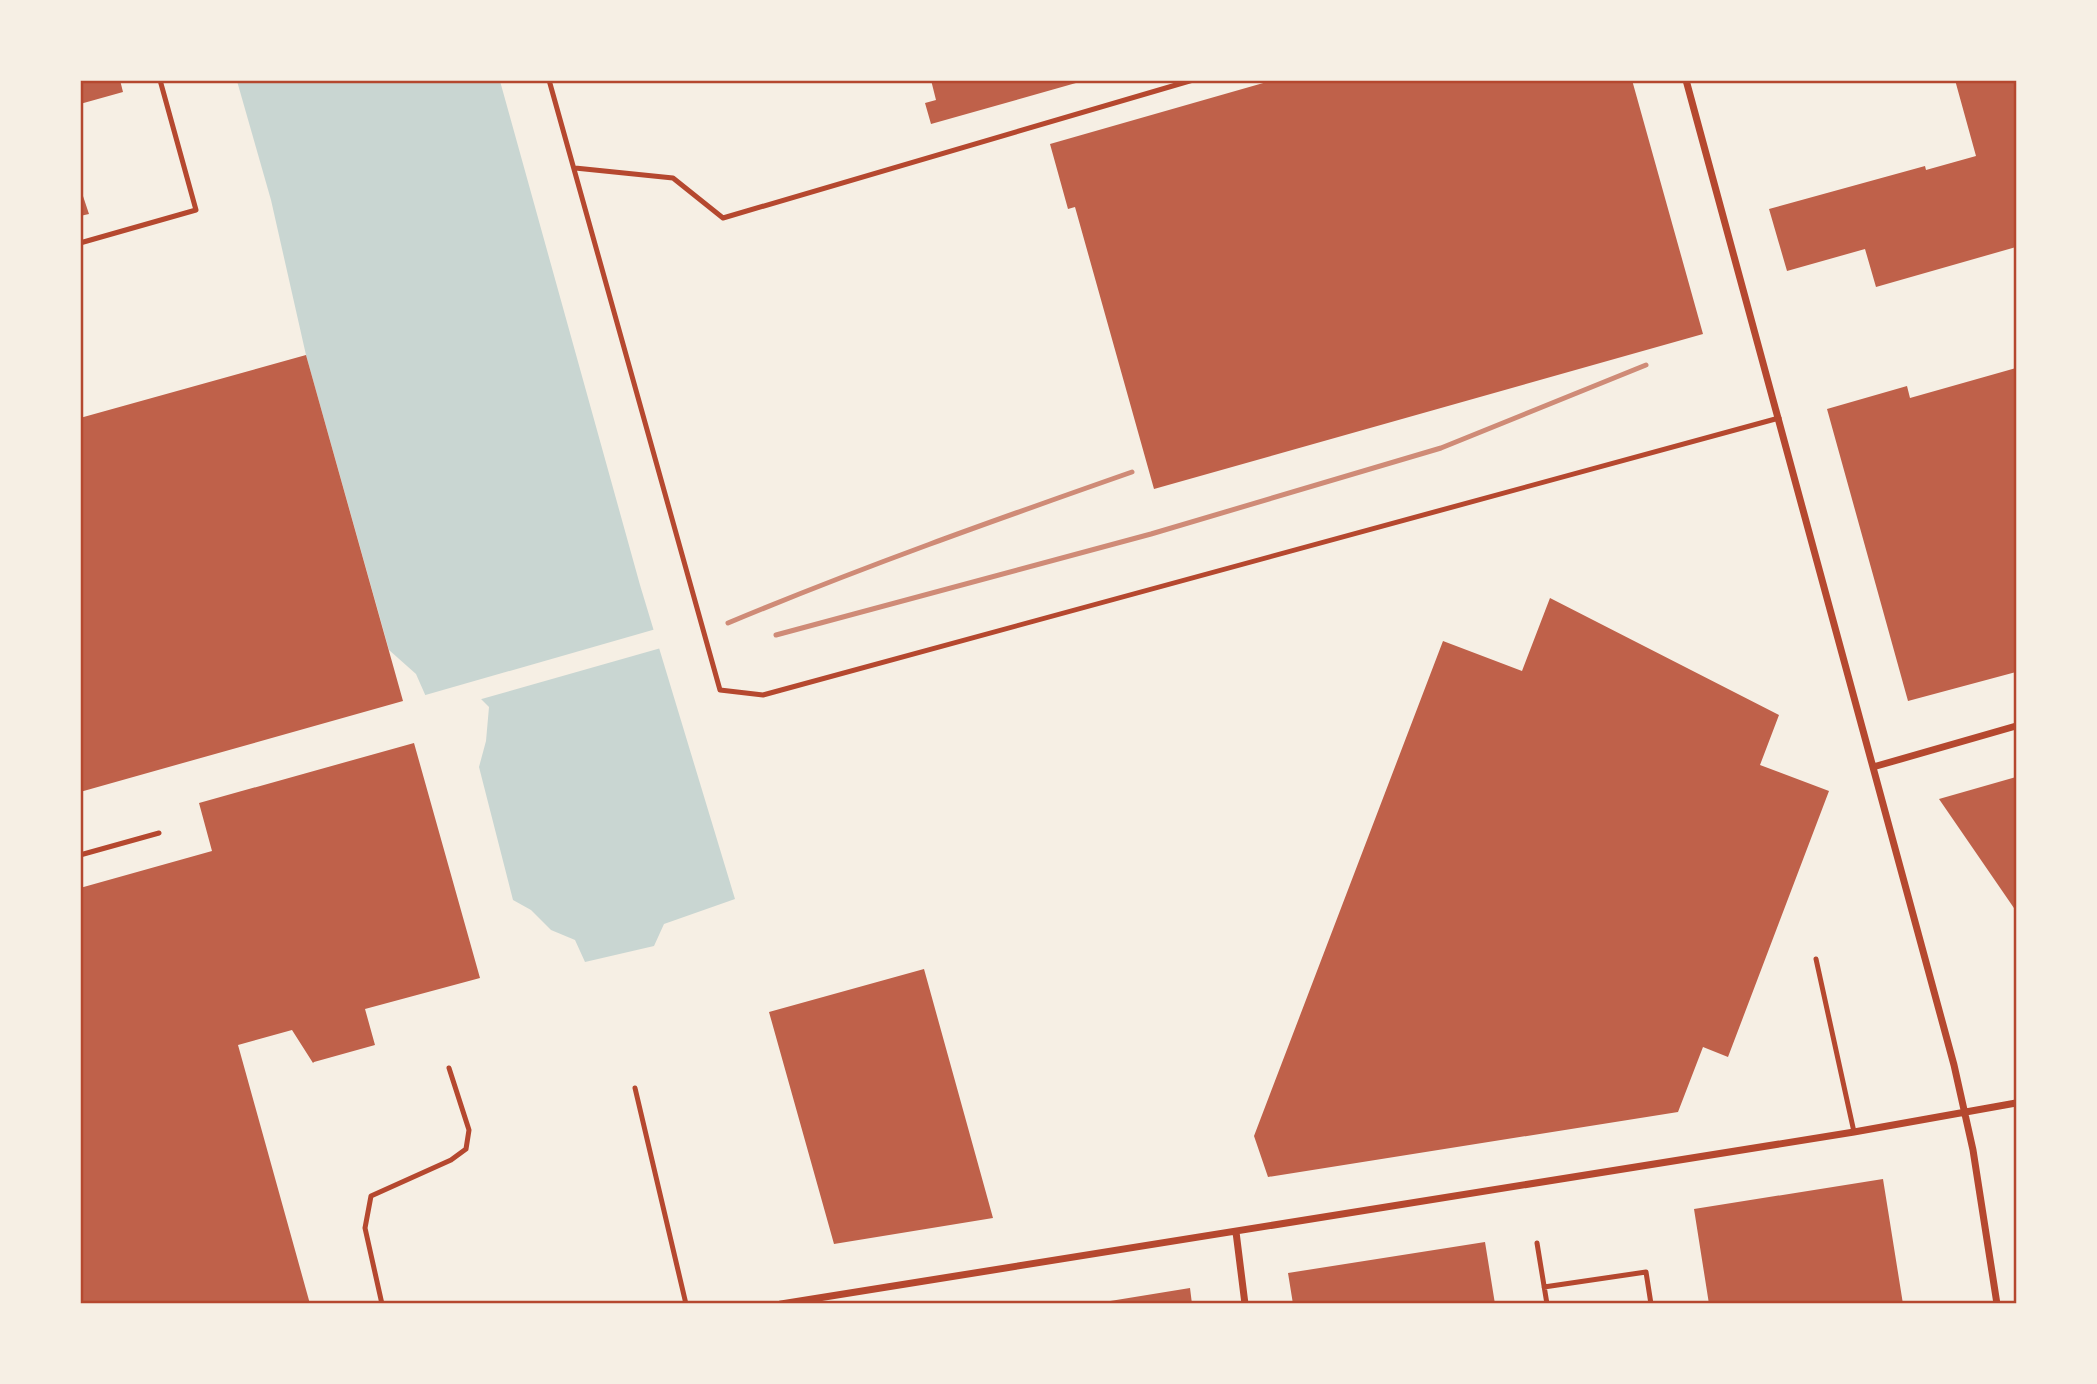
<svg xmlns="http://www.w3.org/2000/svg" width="2097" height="1384" font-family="Montserrat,sans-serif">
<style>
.water{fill:#c9d6d2}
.pier{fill:#f6efe4}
.building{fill:#bf614a}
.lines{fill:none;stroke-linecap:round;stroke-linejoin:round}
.service{stroke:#b5482f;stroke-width:5}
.minor{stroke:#b5482f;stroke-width:7}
.rail{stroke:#cf8b77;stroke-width:5}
.neatline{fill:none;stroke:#b5482f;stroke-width:2.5}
</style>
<rect width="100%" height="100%" fill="#f6efe4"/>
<path class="water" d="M237 81H500L640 585 735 899 664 924 654 946 585 962 575 940 551 930 531 910 513 900 479 767 486 741 489 707 468 686 427 699 416 674 389 650 306 355 271 200Z"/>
<path class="pier" d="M656 629 661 648 478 700 468 690 427 702 422 696Z"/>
<path class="building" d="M80 80H120L123 92 80 104Z
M931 80H1083V81L931 124 925 103 936 100Z
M1274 80H1632L1703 334 1154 489 1075 207 1068 209 1050 144Z
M1955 80H2016V247L1876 287 1865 249 1787 271 1769 209 1925 166 1926 170 1976 156Z
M80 187 89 214 80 216Z
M306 355 403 701 80 792V418Z
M2016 368V672L1908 701 1827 409 1907 386 1910 398Z
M1550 598 1779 715 1760 765 1829 791 1728 1057 1703 1047 1678 1112 1268 1177 1254 1136 1443 641 1522 671Z
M414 743 480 978 365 1009 375 1045 314 1062 313 1063 292 1030 238 1045 310 1304H80V888L212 851 199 803Z
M2016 777V911L1939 799Z
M924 969 993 1218 834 1244 769 1012Z
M1883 1179 1903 1304H1709L1694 1209Z
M1485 1242 1495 1304H1293L1288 1273Z
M1190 1288 1192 1304H1104V1302Z"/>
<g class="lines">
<path class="service" d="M549 80 720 690 763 695 1779 418
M575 168 673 178 723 218 1193 80
M80 243 196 210 160 80
M80 855 159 833
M1816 959 1854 1132
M635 1088 686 1304
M1537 1243 1547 1304
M1544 1287 1646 1272 1651 1304
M382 1304 365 1228 371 1196 451 1160 466 1149 469 1130 449 1068"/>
<path class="minor" d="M1686 80 1954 1065 1973 1150 1997 1304
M1873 767 2016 726
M1236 1232 1245 1304
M781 1304 1854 1132 2016 1103"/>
<path class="rail" d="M728 623C862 567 995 520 1132 472
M776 635 1151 534 1441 448 1646 365"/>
</g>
<rect width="2097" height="1384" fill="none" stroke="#f6efe4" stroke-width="164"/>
<rect x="82" y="82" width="1933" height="1220" class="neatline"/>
</svg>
